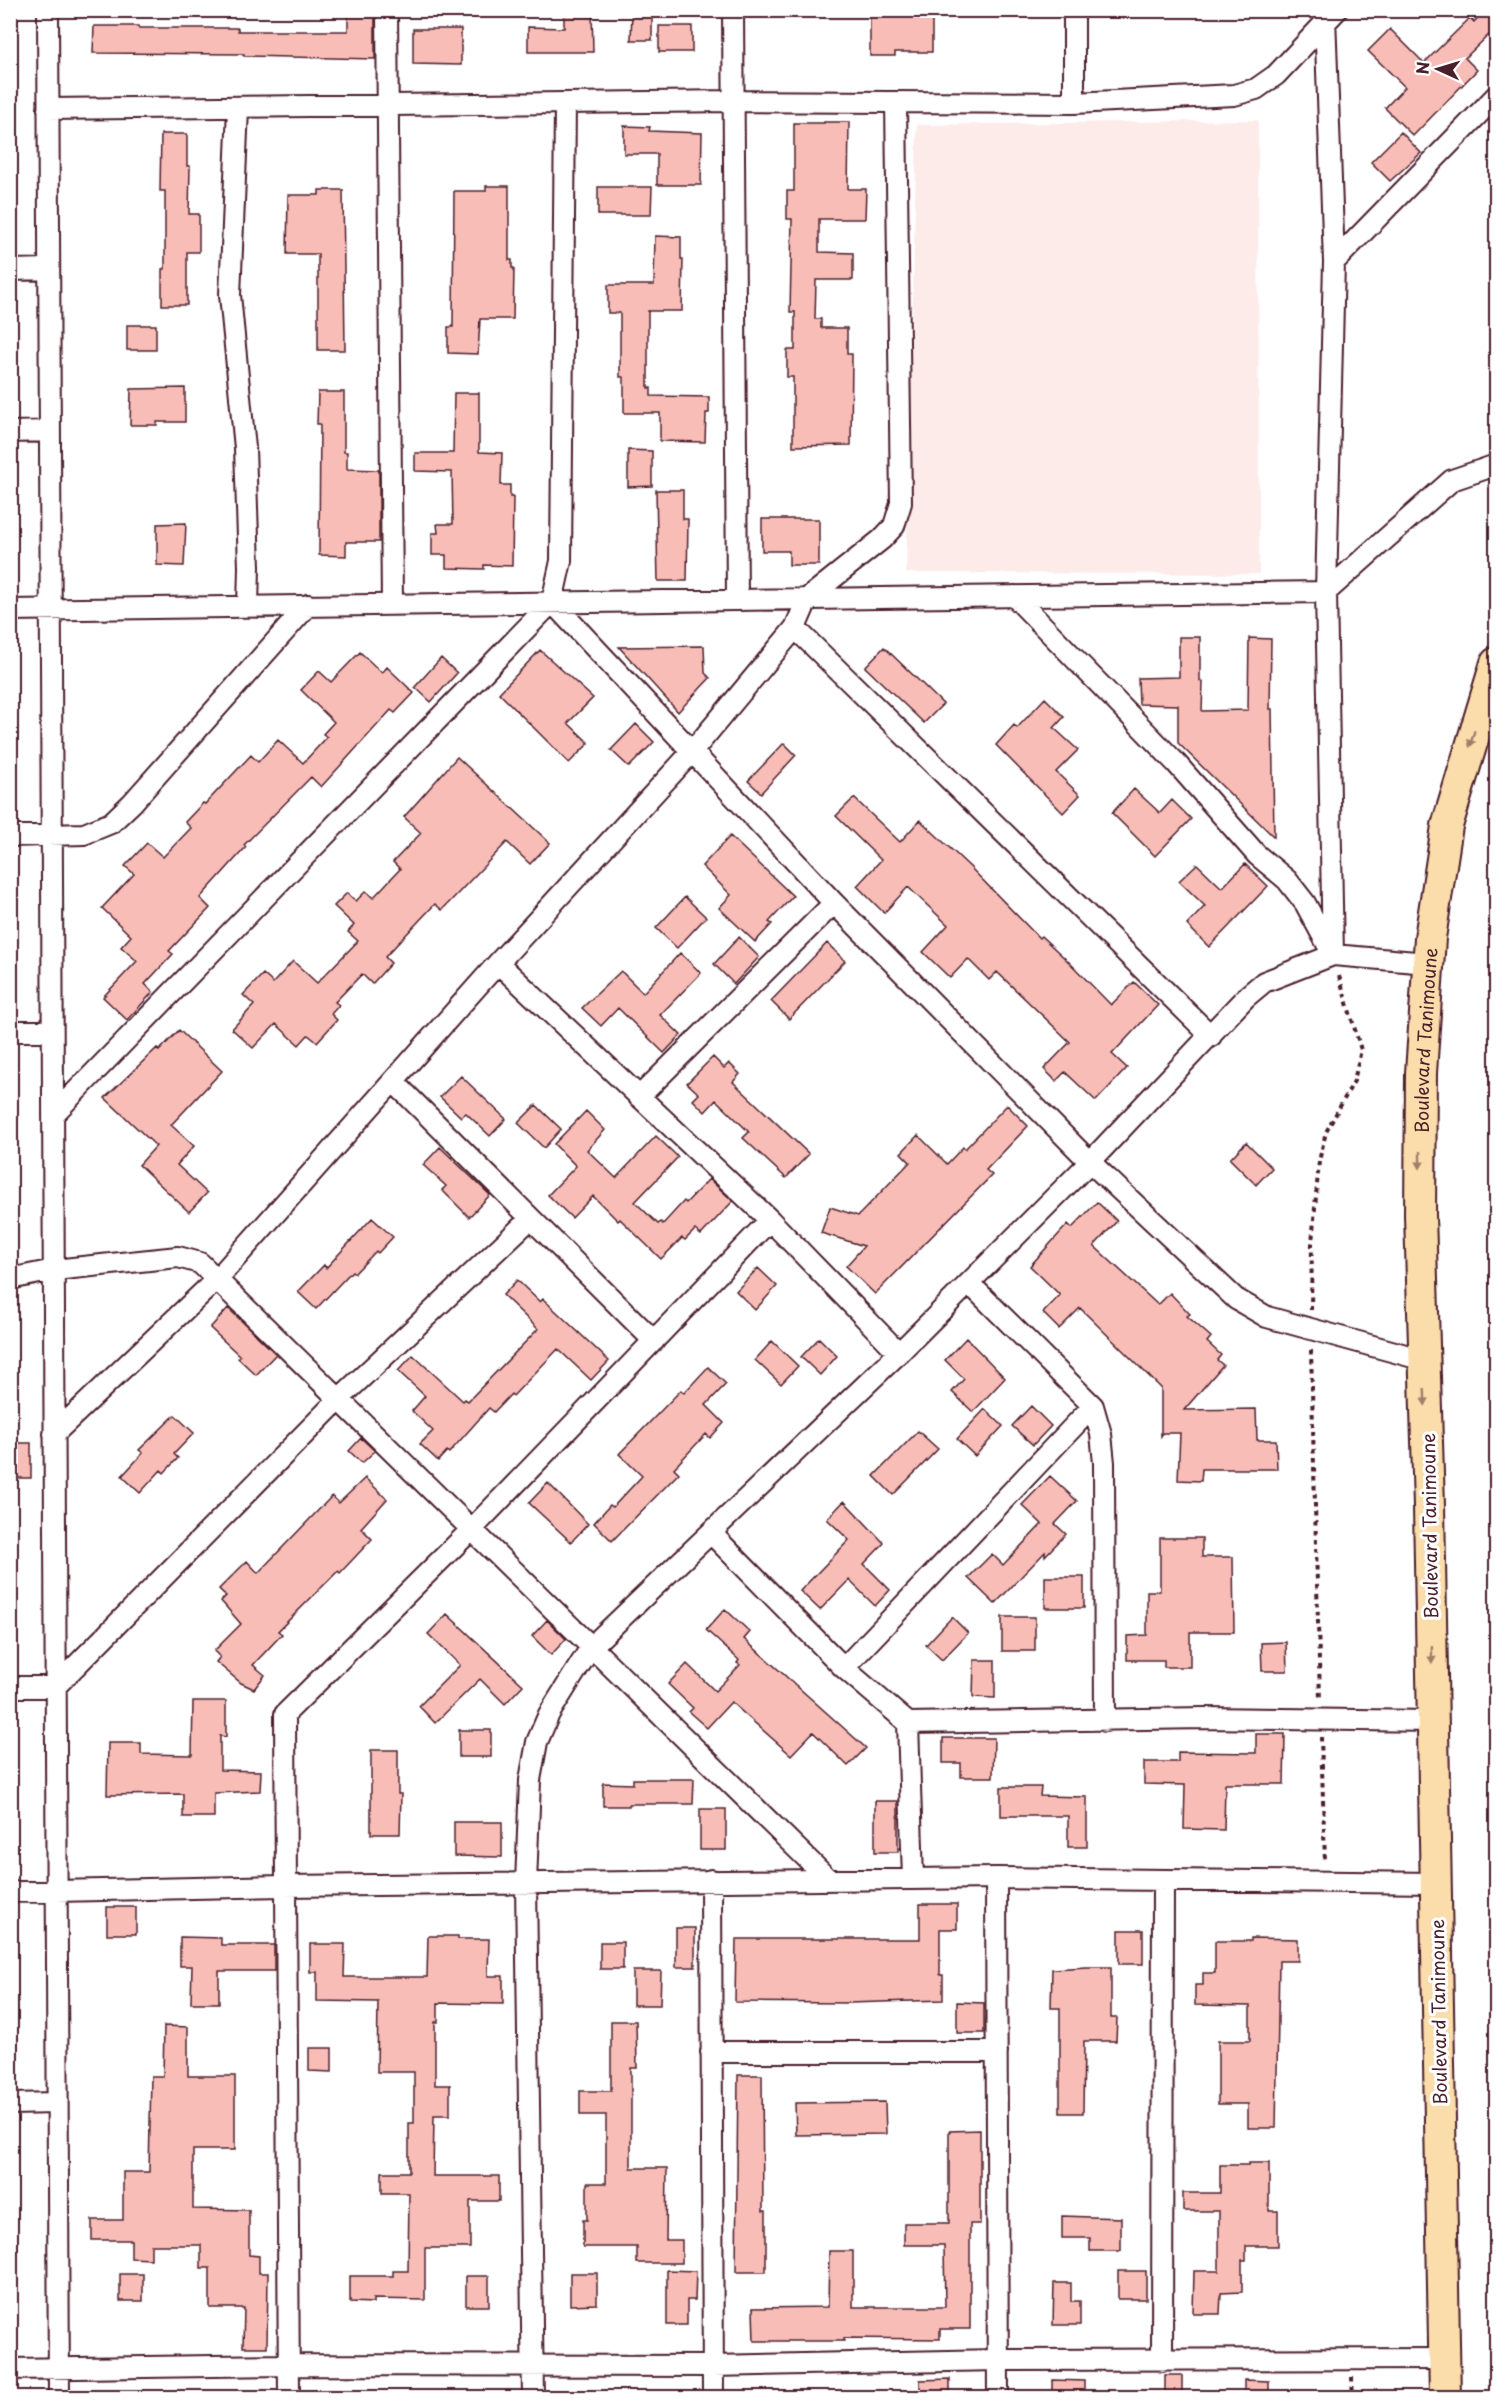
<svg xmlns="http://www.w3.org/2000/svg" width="1507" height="2408" font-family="'Playpen Sans',sans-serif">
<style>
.built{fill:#fdebea}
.building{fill:#f9bdb8;stroke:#4a1f2b;stroke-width:1.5}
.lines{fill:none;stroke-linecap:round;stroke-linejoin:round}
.minor-casing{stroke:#4a1f2b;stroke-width:24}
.primary-casing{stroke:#4a1f2b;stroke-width:34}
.path{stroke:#4a1f2b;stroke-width:4;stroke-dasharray:4.5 4.5;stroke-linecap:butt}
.minor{stroke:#fff;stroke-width:20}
.primary{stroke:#faddab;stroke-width:30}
.oneway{fill:#a27e6b}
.labels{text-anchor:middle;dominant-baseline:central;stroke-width:6;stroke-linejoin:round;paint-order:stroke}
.street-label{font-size:18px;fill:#4a1f2b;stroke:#fff}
</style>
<rect width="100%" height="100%" fill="#fff"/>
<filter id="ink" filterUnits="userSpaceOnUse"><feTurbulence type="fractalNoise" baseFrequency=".0167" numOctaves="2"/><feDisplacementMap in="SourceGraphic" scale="12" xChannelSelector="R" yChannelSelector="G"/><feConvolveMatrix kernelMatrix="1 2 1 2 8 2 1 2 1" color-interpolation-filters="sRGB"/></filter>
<g filter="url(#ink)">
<path class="built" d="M1258 120 1259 574 906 573 917 125Z"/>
<path class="building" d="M348 10H375V59L244 56V54L93 53 94 26H139V28H238V31H348Z
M564 10H592L593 52H528V27L564 28Z
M632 10H652V40H631Z
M870 10H932V52H895V56H870Z
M1485 10H1497V27L1465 58 1477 70 1413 136 1385 108 1405 87 1368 51 1390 29 1424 63 1470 18 1474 22Z
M659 26H692V52H659Z
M413 29H461V65L413 64Z
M824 122H849L848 189H866L865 219H819V252L853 253V280H816L815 319H821V328H847V354H852L851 445 793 446V377H787V350H795V312H790L792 219H787V191H794V123H824Z
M624 126 650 127 649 131 702 133 701 185H657V154H624Z
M1401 132 1421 153 1390 181 1371 162Z
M161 134H187V166H190L189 214H199V252H187V305H162V269H165V191H160Z
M486 186H509V260H512V268H514L513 319H480L478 354 448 353V327H453L454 191H486Z
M598 187H652L651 215H598Z
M319 190H343L345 350H318V254H287L288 195H319Z
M655 236 681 237V259H683L682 311H648V388H651V396L709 397V413H706L705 442 660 441V413H624V377H620V313H608V285H654Z
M127 325H156V350H127Z
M185 388V422H157V425H130L131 389Z
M318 392H344V452H347V469L379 470V542H346V556L319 555 320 424H317Z
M454 393H479V452L502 453 501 485H510V497H513L512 566 484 565V569L446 568V555H432V533H438L437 524H453L452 472 415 471V453H453Z
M628 450 652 451V486L628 487Z
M656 490H683V519H688L687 581H658Z
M762 519H819V565H789V551H762Z
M186 523 184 566 157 565V524Z
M1179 637H1200V681L1203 682 1202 711 1248 710 1249 638 1271 639 1270 709H1272L1274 837 1178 743V705L1139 704 1138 678 1179 677Z
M704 646 705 673 710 678 678 712 619 647Z
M884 647 943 704 924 723 865 667Z
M540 650 593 698 568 723 589 743 569 763 499 693Z
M360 652 382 673 387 667 414 693 395 713 391 710 321 787 311 777 244 845 246 847 200 898 210 908 169 951 173 954 145 984 153 992 127 1020 103 997 137 961 121 947 131 936 102 908 134 874 125 866 147 843 163 857 191 828 185 822 203 803 205 804 251 755 258 762 278 740 303 763 327 737 323 734 334 722 301 690 319 671 331 682Z
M441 658 457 673 431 702 415 687Z
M1045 698 1064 717 1054 728 1078 750 1056 772 1080 795 1063 813 996 745 1014 725 1017 728Z
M636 724 654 742 629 767 611 750Z
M784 743 796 755 761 793 748 781Z
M457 757 550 843 530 864 507 842 442 910 435 904 385 957 391 963 372 984 362 974 335 1002 339 1005 331 1014 337 1020 317 1042 308 1035 299 1045 276 1024 253 1048 232 1029 254 1005 243 995 263 974 273 983 293 961 317 983 358 941 348 932 354 925 334 906 347 893 356 901 366 891 373 898 400 869 393 862 421 833 404 817Z
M1134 789 1160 813 1172 800 1191 819 1155 856 1112 813Z
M854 798 900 842 920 820 970 867 1039 938 1041 936 1070 963 1111 1005 1134 982 1158 1005 1112 1054 1127 1068 1096 1101 1065 1072 1056 1081 1044 1069 1070 1042 997 972 989 980 968 959 950 978 923 952 948 925 908 887 884 913 857 886 881 860 836 816Z
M730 836 793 896 769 922 772 924 755 942 719 908 731 895 702 866Z
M1197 864 1222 888 1245 864 1268 886 1209 947 1187 925 1205 906 1179 881Z
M685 897 706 917 677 948 656 928Z
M739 937 759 957 734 984 714 964Z
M827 943 845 961 789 1019 771 1001Z
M680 953 701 973 660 1015 681 1035 664 1053 618 1008 601 1026 582 1008 621 971 643 993Z
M179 1030 222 1071 171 1125 194 1146 177 1165 207 1193 189 1212 139 1165 156 1146 105 1098 157 1048 159 1051Z
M713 1057 724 1068 729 1063 740 1074 733 1082 809 1154 786 1178 743 1138 749 1132 716 1100 705 1112 693 1100 699 1094 687 1083Z
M461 1076 506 1119 490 1136 466 1113 461 1117 440 1097Z
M536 1105 561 1129 544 1148 518 1123Z
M1007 1105 1028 1126 986 1170 992 1175 875 1294 846 1266 864 1246 821 1233 830 1207 858 1216 910 1162 901 1153 918 1135 947 1164 963 1147 965 1149Z
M586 1111 605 1130 587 1150 616 1178 656 1136 678 1157 635 1202 658 1224 661 1222 663 1224 684 1201 686 1203 709 1179 733 1201 701 1235 695 1230 685 1240 682 1238 661 1259 620 1219 618 1221 593 1196 572 1218 548 1195 576 1166 554 1144Z
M1246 1142 1272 1168 1256 1185 1230 1159Z
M440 1147 490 1195 469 1217 442 1190 446 1186 423 1165Z
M1097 1202 1117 1221 1094 1246 1158 1305 1170 1293 1190 1314 1187 1316 1211 1337 1207 1342 1221 1355 1217 1360 1223 1365 1184 1410 1256 1409 1257 1440H1276L1277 1469H1202L1201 1481 1178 1480 1180 1433H1163L1161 1436V1388L1080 1308 1059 1329 1043 1313 1060 1295 1030 1266 1068 1224 1072 1228Z
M372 1218 393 1237 378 1253 376 1251 355 1273 352 1271 316 1309 298 1292 324 1265 326 1268Z
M758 1268 777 1286 755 1310 736 1291Z
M517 1280 540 1302 543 1299 609 1361 591 1380 558 1349 513 1396 511 1394 494 1412 489 1408 449 1453 447 1451 438 1461 420 1444 433 1431 412 1411 425 1396 398 1371 413 1355 463 1401 465 1399 468 1401 538 1329 503 1295Z
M228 1308 276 1354 256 1375 238 1358 240 1356 210 1328Z
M819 1338 837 1356 820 1375 801 1357Z
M966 1338 1005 1378 973 1412 952 1392 964 1379 945 1360Z
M772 1341 798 1366 781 1384 755 1360Z
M708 1367 726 1384 706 1405 724 1423 710 1438 706 1434 674 1468 679 1473 612 1541 594 1523 610 1505 613 1507 642 1476 619 1454 681 1390 684 1393Z
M1031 1406 1051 1426 1033 1445 1012 1426Z
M985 1409 1003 1426 975 1456 957 1439Z
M175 1415 194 1433 174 1454 178 1458 164 1473 161 1470 140 1493 122 1476 143 1453 139 1450Z
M918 1431 938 1449 893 1495 874 1476Z
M361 1438 375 1451 362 1463 349 1451Z
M11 1443H31V1478H11Z
M1050 1476 1077 1501 1055 1524 1066 1534 1045 1556V1552L995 1604 968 1578 992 1554 1003 1565 1042 1524 1022 1505Z
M365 1478 387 1499 361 1528 372 1539 340 1573 338 1571 278 1631 282 1634 253 1665 265 1675 254 1689 241 1683 216 1662 220 1657 214 1651 241 1624 221 1601 226 1596 219 1589 247 1561 258 1573 332 1496 339 1503Z
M548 1483 588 1524 571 1542 529 1503Z
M844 1501 884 1543 864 1564 890 1590 875 1606 849 1580 820 1610 800 1591 849 1540 827 1519Z
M1160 1538H1202V1557H1233L1234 1632H1190V1667H1164V1660H1127V1636L1147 1635V1591H1160Z
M1045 1577H1084V1608H1045Z
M725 1609 750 1632 744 1639 866 1748 848 1766 813 1732 791 1755 731 1702 707 1728 689 1712 693 1708 668 1684 687 1664 715 1691 740 1665 737 1663 739 1660 706 1630Z
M447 1614 523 1685 505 1704 480 1679 435 1723 419 1706 460 1665 428 1634Z
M952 1617 968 1633 942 1660 926 1645Z
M1002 1617H1035V1651H1002Z
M547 1620 566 1639 551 1655 532 1636Z
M1286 1642 1287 1671H1262L1261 1643Z
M974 1660H995V1698L973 1697Z
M193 1701H226V1737L220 1736V1770L261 1771 260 1791 214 1793V1817H183V1794L107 1795 108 1743H141V1754L192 1755Z
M459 1730H491V1757H459Z
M1256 1734H1285L1284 1784H1225L1224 1830 1184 1829 1185 1785 1144 1784V1762H1178V1752L1256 1753Z
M943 1738H994L993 1777H961V1763H943Z
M371 1750H398V1794H401L400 1834H371Z
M633 1779H694L693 1804H629V1806H603V1783L633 1784Z
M1001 1787H1041L1040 1796 1087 1797V1847H1068V1816H1001Z
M875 1801H898V1852H875Z
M700 1809H726V1850H700Z
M454 1822H502V1857L454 1856Z
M920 1904H957V1929H940V1975H943V2000L849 2003 735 2002 736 1939H920Z
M107 1907H136V1934H107Z
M676 1928H695V1967H676Z
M1119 1930H1143V1964H1119Z
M428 1936H458V1939H489L488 1976H503V2004L438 2003V2022H435V2085H450V2115H434L433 2176H499V2201H470V2248H425V2300L373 2299V2303L350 2302V2276H393V2271H408L409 2193H382V2172H409V2123H414V2072H377L378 2002 317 2001V1972H310V1944H345L344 1977H427Z
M180 1937 221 1938V1945H274V1971H219V2003H191L192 1966H180Z
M1251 1938 1298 1939V1961H1279L1276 2128H1248V2104H1218V2041H1250V2006L1195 2005V1985H1203V1973H1215V1941H1251Z
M600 1942H623V1969H600Z
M1087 1967H1111V2018H1117L1116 2041H1084L1083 2113H1060V2008H1051L1052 1969Z
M633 1971H661L660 2005H633Z
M957 2002 984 2003V2033H957Z
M611 2021H636L637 2068H631V2168H667L666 2240H682V2263H637V2247H583V2220H587V2183H606V2115H580V2091H611Z
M164 2026 188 2027V2076H235V2150H193V2209L249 2210V2255L259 2256V2273H268L267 2347H243L244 2308H210V2268H201V2245H151V2259L131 2258V2240H92V2220H123V2172H149L151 2076H163Z
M309 2048H332V2072L309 2071Z
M738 2075H762L763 2211H766V2272H736Z
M885 2102 886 2134 796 2135 795 2103Z
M980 2130V2224H970V2329H940V2339L844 2338V2341H754L753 2308 828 2307 829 2251H853V2307H945L944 2245H904V2223H949V2131Z
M1249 2163H1269V2211H1278V2246H1246V2260H1242V2292L1221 2293 1220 2314H1193L1194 2271H1219V2211H1183V2193H1220V2165H1249Z
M1062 2216 1121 2218V2251H1090V2238H1062Z
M667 2270 696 2271 695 2300H687V2325H667Z
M1118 2271H1146V2299H1118Z
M570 2273H597V2304L570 2305Z
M120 2274H143V2301H120Z
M466 2276H489V2306H466Z
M1054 2283H1071V2301H1080V2325H1053Z
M1165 2375H1182V2397H1165Z
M950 2379V2397H920V2380Z
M1052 2380 1084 2381V2397H1052Z
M1244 2380 1269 2381V2397H1244Z"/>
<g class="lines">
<defs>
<path id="minor" d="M48 10 59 2398
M387 10 392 604
M733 10 737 600
M1074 10V103
M1325 16 1334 262 1326 592 1333 955
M238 108 230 295 245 448 249 567 248 606
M48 109 733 101 1074 103 1234 95 1256 89 1276 75 1337 10
M1334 262 1496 96
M10 270 49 269
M10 432 50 431
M1014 596 1176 763 1257 855 1287 880 1305 903 1332 953
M552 602 834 903 1090 1162 1236 1299 1267 1317 1424 1360
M10 610 1326 592 1452 480 1496 465
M795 628 1211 1036
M10 836 84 834 111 823 132 803 308 605
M498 963 770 1220 899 1353
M10 1031H52
M393 1081 654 1341
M639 1097 834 903
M53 1115 552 602 561 561 565 103
M10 1279 54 1270 178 1257 200 1263 829 1880
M969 1283 1093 1406 1101 1434 1104 1463 1105 1721
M54 1434 218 1278 498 963 691 753 795 628 808 598 882 539 894 526 901 503 896 102
M711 1533 844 1668 908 1723 913 1879
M844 1668 1093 1406
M10 1687H55L338 1400 530 1219
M908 1723 1204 1718 1433 1721
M996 1878 998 2398
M711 1880 713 2398
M10 1892 284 1886 996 1878 1436 1883
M711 2052H997
M10 2104 57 2103
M1162 2361 1163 1880
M10 2369 288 2365 712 2366 997 2360 1444 2359
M289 2398 285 1714 472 1529 770 1220
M533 2398 526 1884 530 1780 537 1742 549 1714 591 1647 899 1353 1090 1162 1246 997 1264 982 1333 955 1428 963"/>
<g id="primary">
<path id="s1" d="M1445 2398 1429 1506 1420 1215 1421 1073 1430 938 1447 826 1496 663"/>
</g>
</defs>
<use href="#minor" class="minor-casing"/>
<use href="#primary" class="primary-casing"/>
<path class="path" d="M1311 1310 1312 1243 1319 1161 1326 1132 1354 1081 1361 1050 1339 976
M1311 1350 1320 1700
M1321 1737 1325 1862
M1352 2377 1353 2398"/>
<use href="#minor" class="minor"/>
<use href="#primary" class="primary"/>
</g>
<defs><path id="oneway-solid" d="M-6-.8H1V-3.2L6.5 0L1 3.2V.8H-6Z" transform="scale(1.5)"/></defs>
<g class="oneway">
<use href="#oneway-solid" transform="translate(1472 739) rotate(107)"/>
<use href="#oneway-solid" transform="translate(1420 1160) rotate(90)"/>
<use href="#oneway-solid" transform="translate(1425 1397) rotate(88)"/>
<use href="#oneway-solid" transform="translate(1432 1655) rotate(89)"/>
</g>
</g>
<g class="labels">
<g class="street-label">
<text stroke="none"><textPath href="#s1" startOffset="1358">Boulevard Tanimoune</textPath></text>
<text transform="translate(1429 1526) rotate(-91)">Boulevard Tanimoune</text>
<text transform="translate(1438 2012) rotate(-91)">Boulevard Tanimoune</text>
</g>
</g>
<rect width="1507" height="2408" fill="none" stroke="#fff" stroke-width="36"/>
<rect x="18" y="18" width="1471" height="2372" fill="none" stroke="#4a1f2b" stroke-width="2" filter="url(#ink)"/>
<g transform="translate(1438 69) rotate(274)" stroke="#ffffff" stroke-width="4.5" paint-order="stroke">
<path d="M0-4.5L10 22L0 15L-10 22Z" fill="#4a1f2b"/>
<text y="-9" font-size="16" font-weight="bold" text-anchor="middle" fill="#4a1f2b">N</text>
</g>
</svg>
